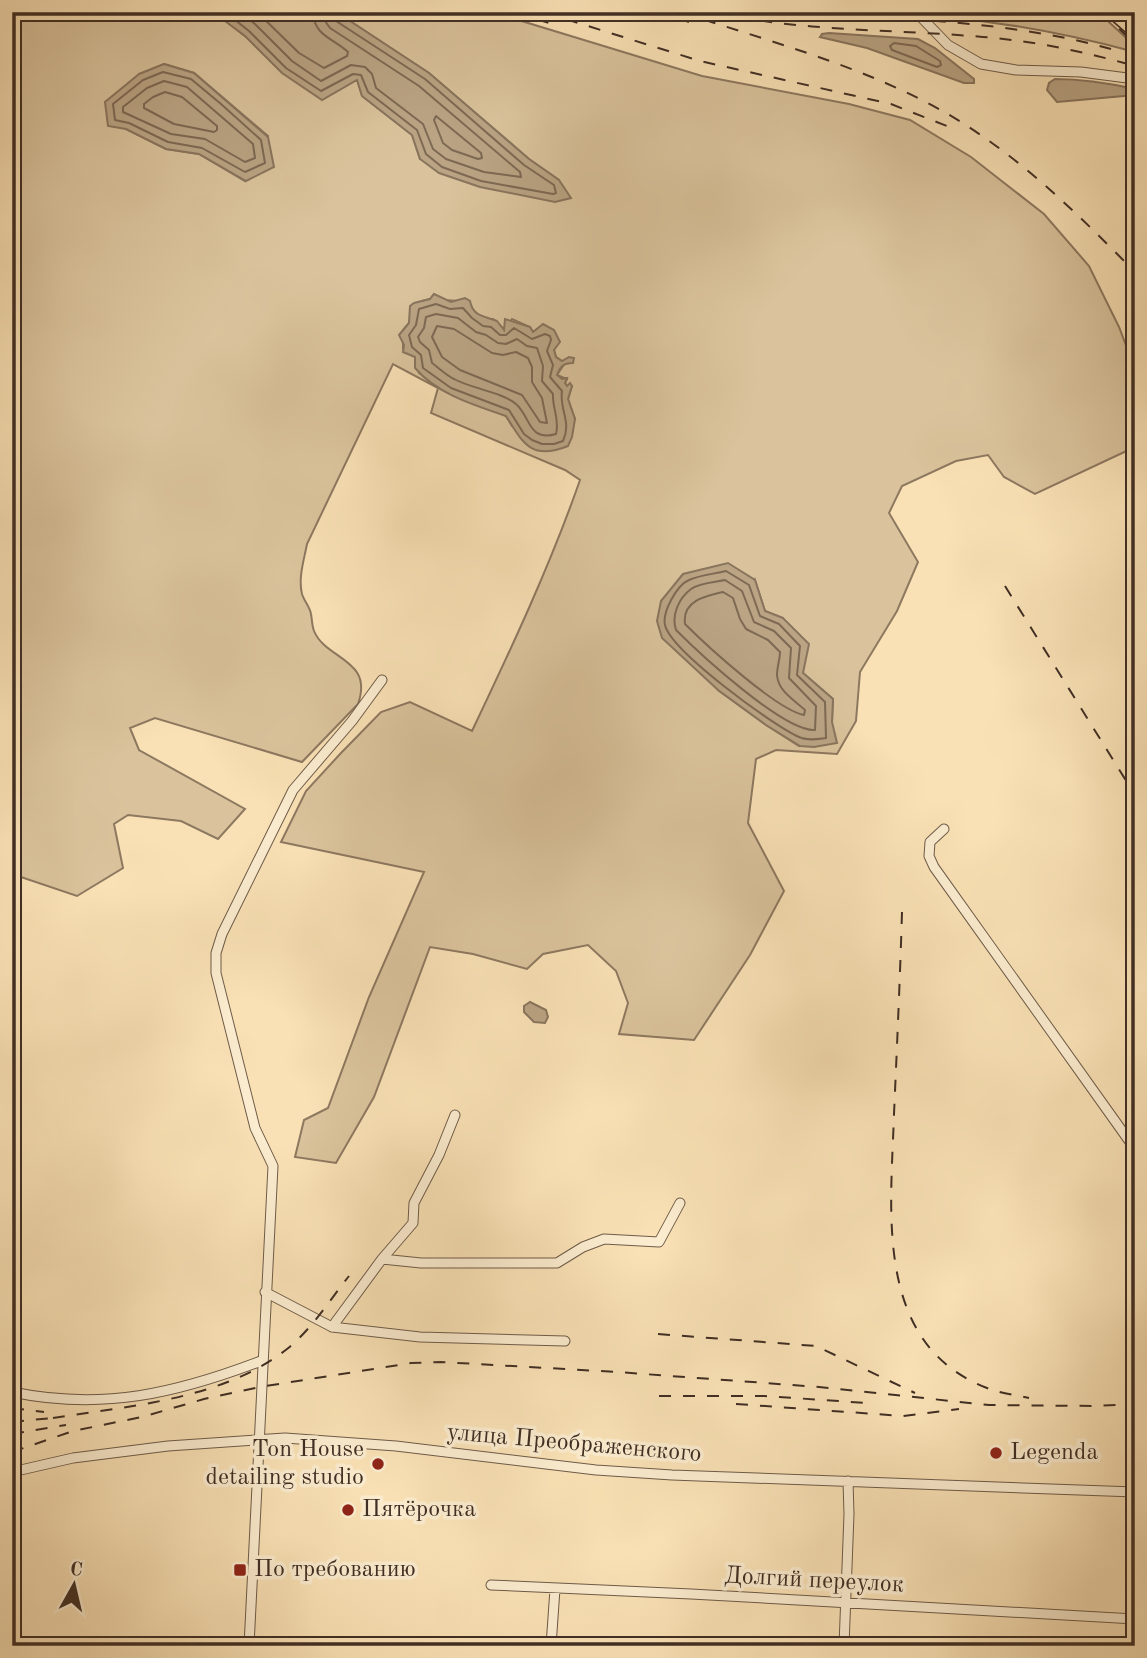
<svg xmlns="http://www.w3.org/2000/svg" width="1147" height="1658" font-family="'Old Standard TT',serif">
<style>
.green{fill:#dac39c;stroke:#8d7860;stroke-width:2;fill-rule:evenodd}
.water{fill:#baa484;stroke:#89755e;stroke-width:2}
.lines{fill:none;stroke-linecap:round;stroke-linejoin:round}
.shore{stroke:#7d6954;stroke-width:2}
.minor-casing{stroke:#6e5b48;stroke-width:11}
.major-casing{stroke:#402e24;stroke-width:13}
.minor{stroke:#fbeccf;stroke-width:9}
.major{stroke:#f9e1b5;stroke-width:10}
.rail{stroke:#402e24;stroke-width:2;stroke-dasharray:12 12;stroke-linecap:butt}
.poi-dot{fill:#8f2418;stroke:#fbeccf;stroke-width:2.5}
.labels{text-anchor:middle;dominant-baseline:central;stroke-width:7;stroke-linejoin:round;paint-order:stroke}
.street-label{font-size:24px;fill:#402e24;stroke:#fbeccf}
.poi-label{font-size:24px;fill:#402e24;stroke:#fbeccf;text-anchor:start}
</style>
<rect width="100%" height="100%" fill="#f9e1b5"/>
<filter id="stains"><feTurbulence type="fractalNoise" baseFrequency=".00286" numOctaves="4"/><feColorMatrix values="0 0 0 0 .2 0 0 0 0 .09 0 0 0 0 .02 0 0 0 .5 -.17"/></filter>
<radialGradient id="worn" r=".72"><stop offset=".6" stop-color="#630" stop-opacity="0"/><stop offset="1" stop-color="#630" stop-opacity=".3"/></radialGradient>
<path class="green" d="M12 12H219L218 15 245 36 357 79 362 96 412 135 420 159 559 180 529 159 429 73 347 19 333 12H492L702 76 849 104 910 120 971 157 1044 214 1089 266 1119 327 1135 369V447L1035 494 1004 477 988 455 956 461 902 486 889 513 918 562 897 611 860 672 856 721 837 754 776 750 756 759 748 823 784 891 750 955 694 1040 619 1034 628 1003 616 971 588 945 543 954 527 969 473 954 430 947 374 1097 336 1163 295 1157 304 1120 328 1108 369 997 424 872 281 842 306 791 341 753 381 712 410 702 472 731C511 649 550 566 580 480L565 470 431 413 438 388 393 364 307 544C304 560 298 578 302 594 304 601 310 607 311 614 312 619 312 626 314 631 326 660 374 659 358 704L302 762 155 718 130 728 139 750 245 809 218 839 181 821 128 815 114 824 123 868 77 896 12 874ZM164 64 194 73 268 136 245 181 199 154 166 149 126 129 139 74ZM434 294 444 300 459 301 485 319H493L505 330 512 319 530 327 533 332 539 329 556 345 554 350 556 357 565 363 557 375 567 379 565 383 567 386H572L568 399 575 419 512 426 506 416 465 400 419 373 415 357 403 349V330L409 323 412 310 422 301 430 299ZM755 580 765 611 783 618 803 673 833 699 832 722 799 746 766 725 718 690Z
M927 12H1098L1135 46V52C1069 34 1004 22 936 16Z"/>
<path class="water" d="M219 12H333L347 19 429 73 529 159 559 180 571 198 555 202 480 187 439 173 420 159 412 135 362 96 357 80 322 100 282 73 245 36 217 15Z
M829 33 918 39 935 48 974 79V83H964L867 48 820 37 822 34Z
M164 64 194 73 268 137 274 167 246 181 199 154 166 149 126 129 108 126 105 102 139 74Z
M1055 79C1082 79 1108 83 1135 89V95L1057 102 1047 90 1049 83Z
M434 294 451 302 465 298 470 301C473 317 485 316 497 321L504 330 505 319 530 327 533 332 543 324 554 330 560 342 554 350 556 357 562 361 569 357 574 358 573 363C563 363 560 367 557 375L562 379 567 378 565 383 567 386 570 383 572 386 568 399 575 419 572 437 568 446C531 461 523 443 506 416 474 405 437 394 415 368V357L403 352 404 345 399 335 409 323 410 306 414 303 430 299Z
M728 563 755 580 765 611 783 618 809 644 803 673 833 699 832 722 837 743 814 747 800 746 766 725 718 690 662 638 657 621 661 601 683 574Z
M530 1002 546 1010 548 1017 545 1023 534 1022 524 1012V1006Z"/>
<g class="lines">
<path class="shore" d="M225 12 249 31 286 68 321 91 353 74 361 75 368 92 417 130 426 154 442 167 481 181 553 194 556 193 554 185 524 165 425 79 336 21 333 12
M240 12 255 24 292 61 321 81 351 65 365 67 372 74 376 88 423 124 433 149 446 159 484 172 521 177 520 172 419 86 330 28 325 21 324 12
M257 12 299 53 324 68 347 56 348 52C333 38 314 36 313 12
M894 43 916 46 940 61 941 65 937 67 892 50 890 46Z
M163 72 191 79 221 104 261 140 265 163 245 172 202 148 168 142 129 123 115 120 113 104 143 80Z
M164 81 187 87 253 144 255 158 245 162 205 139 171 134 123 112V107L147 88Z
M165 92 182 97 217 126V130L214 132 174 124 144 108V104L153 97Z
M436 116 481 153 482 158 478 159 452 150 443 143 434 120Z
M436 304 450 309 463 308 472 318 483 326 491 327 500 335H506L514 328 532 339 545 334 550 336 551 340 547 351 553 365 550 377 562 391C559 409 572 422 563 441L554 444H542L532 440 524 434 509 410 451 388 423 368 421 355 412 347 409 335 416 325 419 309Z
M436 314 458 318 476 332 486 335 498 343 506 344 517 339 527 346 537 348 543 366 542 381 553 394C552 408 560 419 556 434 528 442 531 417 516 404 504 393 470 388 454 379 446 375 439 368 432 363L429 350 420 342 418 337 424 328 426 317Z
M437 326 454 329 492 353 503 355 516 352 528 358 532 367V382L542 398 547 423 540 422 522 395 460 370 442 357 432 337Z
M726 571 749 585 760 616 779 624 800 646 797 675 825 702 826 738C817 739 807 741 799 737 772 725 671 651 665 625 662 612 677 585 689 580 700 575 714 574 726 571Z
M725 580 742 591 754 622 774 631 791 648 789 678 816 706 815 730C784 732 699 653 676 630 671 615 679 598 691 589 699 583 716 582 725 580Z
M723 592 733 598 740 619 746 629 768 640 780 652C780 659 777 667 777 675 778 691 794 700 805 710L804 715C777 710 707 646 685 624 682 601 705 596 723 592Z"/>
<defs>
<path id="minor" d="M916 12 948 45 981 64 1016 70 1081 72 1135 79
M944 829 930 842 929 856 934 867 1130 1142 1135 1153
M382 1259 413 1223 414 1203 439 1155 455 1115
M265 1292 332 1327 382 1259 421 1263H557L583 1247 604 1239 659 1242 680 1203
M332 1327 420 1337 565 1341
M12 1392C103 1411 177 1393 261 1361
M12 1472 73 1458 168 1446 285 1438 396 1446 596 1470 672 1475 1135 1492
M491 1585 691 1594 1135 1619
M249 1646 273 1166 255 1128 216 973V953L222 934 293 790 352 721 382 680
M551 1646 555 1589
M844 1646 849 1514 848 1481"/>
<path id="major" d="M1111 12 1135 33"/>
</defs>
<use href="#minor" class="minor-casing"/>
<use href="#major" class="major-casing"/>
<use href="#minor" class="minor"/>
<use href="#major" class="major"/>
<path class="rail" d="M514 12 555 25
M543 12 700 61 891 104 957 130
M659 12 689 22
M681 12C762 39 844 61 920 99 1004 141 1070 206 1135 272
M713 12C802 32 893 29 983 37 1035 41 1085 52 1135 66
M814 12C913 20 1015 22 1111 49
M1102 12 1135 44
M1005 586 1135 795
M902 912C900 979 897 1046 894 1114 891 1211 873 1344 987 1388 1000 1393 1015 1395 1029 1398
M658 1334 816 1346 915 1393
M659 1396H765L866 1403
M736 1404 903 1416 959 1409
M12 1408 44 1412
M53 1418C130 1406 224 1399 287 1349 312 1329 329 1301 349 1276
M12 1422 52 1418
M12 1434 66 1425
M12 1452 73 1431 142 1417 204 1399 260 1387 411 1363 441 1362 617 1372 819 1387 989 1405 1093 1406 1135 1404"/>
</g>
<g class="poi-dot">
<circle cx="996" cy="1453" r="7"/>
<circle cx="378" cy="1464" r="7"/>
<circle cx="348" cy="1510" r="7"/>
<rect x="233" y="1563" width="14" height="14" rx="3.5"/>
</g>
<g class="labels">
<g class="street-label">
<text transform="translate(574 1444) rotate(5)">улица Преображенского</text>
<text transform="translate(814 1581) rotate(3)">Долгий переулок</text>
</g>
<g class="poi-label">
<text x="364" y="1450" text-anchor="end">Ton House<tspan x="364" dy="28">detailing studio</tspan></text>
<text x="1010" y="1453">Legenda</text>
<text x="362" y="1510">Пятёрочка</text>
<text x="254" y="1570">По требованию</text>
</g>
</g>
<rect width="1147" height="1658" fill="none" stroke="#f9e1b5" stroke-width="42"/>
<rect x="14" y="14" width="1119" height="1630" fill="none" stroke="#402e24" stroke-width="3.5"/>
<rect x="21" y="21" width="1105" height="1616" fill="none" stroke="#402e24" stroke-width="2"/>
<g transform="translate(74 1585) rotate(8)" stroke="#fbeccf" stroke-width="5" paint-order="stroke">
<path d="M0-5L12 26L0 18L-12 26Z" fill="#402e24"/>
<text y="-10" font-size="19" font-weight="bold" text-anchor="middle" fill="#402e24">С</text>
</g>
<rect width="100%" height="100%" filter="url(#stains)"/>
<rect width="100%" height="100%" fill="url(#worn)"/>
</svg>
